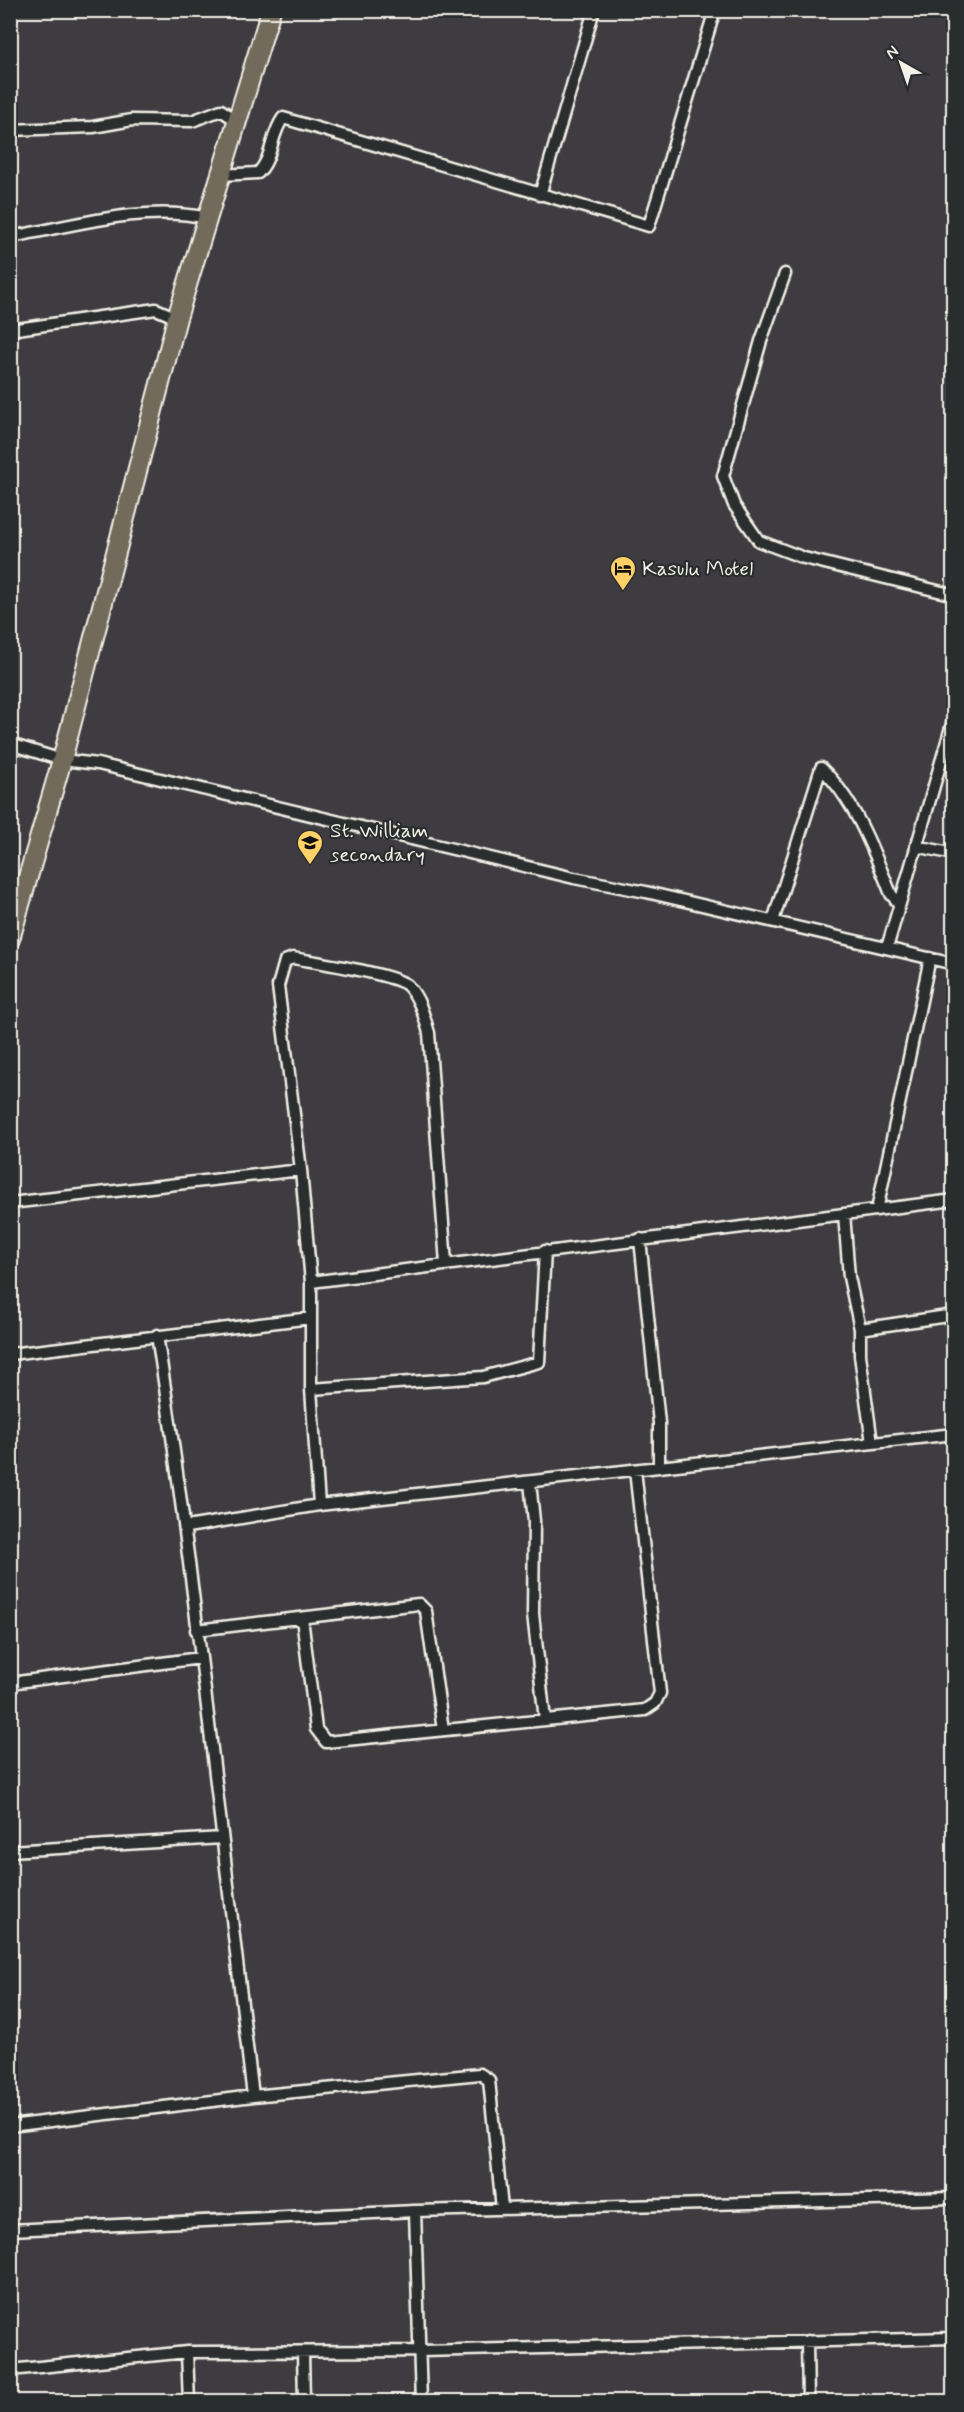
<svg xmlns="http://www.w3.org/2000/svg" width="964" height="2412" font-family="Mynerve,sans-serif">
<style>
.lines{fill:none;stroke-linecap:round;stroke-linejoin:round}
.minor-casing{stroke:#f4f1e8;stroke-width:15}
.trunk-casing{stroke:#f4f1e8;stroke-width:22}
.minor{stroke:#2a2d2e;stroke-width:10}
.trunk{stroke:#726b5a;stroke-width:18}
.labels{text-anchor:middle;dominant-baseline:central;stroke-width:4.5;stroke-linejoin:round;paint-order:stroke}
.poi-label{font-size:21px;fill:#f4f1e8;stroke:#2a2d2e;text-anchor:start}
</style>
<rect width="100%" height="100%" fill="#3e3c41"/>
<filter id="ink" filterUnits="userSpaceOnUse"><feTurbulence type="fractalNoise" baseFrequency=".0167" numOctaves="2"/><feDisplacementMap in="SourceGraphic" scale="12" xChannelSelector="R" yChannelSelector="G"/><feConvolveMatrix kernelMatrix="1 2 1 2 8 2 1 2 1" color-interpolation-filters="sRGB"/></filter>
<g filter="url(#ink)">
<g class="lines">
<defs>
<path id="minor" d="M10 130 93 127 132 120 192 121 221 110 237 121
M220 175 258 173C273 158 270 136 283 118L649 226 715 10
M540 195 594 10
M10 237C73 226 144 204 207 218
M785 274 761 341 723 476 734 505 759 541 804 558 954 595
M10 330 156 309 177 318
M10 744 62 760 98 764 574 878 646 892 954 964
M916 846 954 854
M773 921 821 768C855 800 874 852 891 894L899 904
M887 948 954 717
M10 1203 301 1170
M877 1210 930 958
M844 1214 849 1277 860 1329V1355L872 1443
M640 1239 659 1423V1467
M311 1282 954 1200
M860 1329 954 1315
M157 1335C196 1588 222 1842 253 2096
M10 1354 311 1318
M311 1389 483 1377 539 1362 545 1251
M530 1482 534 1521 533 1614 545 1720
M319 1505 311 1389V1282L301 1170 278 986 285 961 293 958C314 962 396 974 408 986 420 999 424 1016 429 1033L446 1264
M187 1527 319 1505 954 1434
M302 1618 316 1729 326 1742 645 1710 655 1703 660 1693 635 1470
M196 1630 419 1604 426 1611 443 1730
M10 1683 200 1658
M10 1851 222 1838
M10 2126 253 2096 480 2074 489 2080 502 2209
M415 2211 421 2402
M10 2230 415 2211 954 2198
M807 2341 808 2402
M187 2352 189 2402
M303 2352 304 2402
M10 2370 187 2352 420 2351 954 2338"/>
<path id="trunk" d="M10 939 62 760 177 318 271 10"/>
</defs>
<use href="#minor" class="minor-casing"/>
<use href="#trunk" class="trunk-casing"/>
<use href="#minor" class="minor"/>
<use href="#trunk" class="trunk"/>
</g>
</g>
<defs>
<symbol id="hotel-pin" viewBox="-11 -11 22 30"><path d="M0 17L-7.5 6A9.5 9.5 0 1 1 7.5 6Z" fill="#ffd166" stroke="#2a2d2e"/><path d="M-6-4.5h1.5V1H6V5H4.5V3h-9V5H-6ZM-4 0a1.8 1.8 0 1 1 3.6 0ZM.5 0V-2.5h3Q6-2.5 6 0Z" fill="#111"/></symbol>
<symbol id="school-pin" viewBox="-11 -11 22 30"><path d="M0 17L-7.5 6A9.5 9.5 0 1 1 7.5 6Z" fill="#ffd166" stroke="#2a2d2e"/><path d="M0-5L7-2L0 1L-7-2ZM-4 1L0 2.5L4 1V4Q0 6-4 4Z" fill="#111"/></symbol>
</defs>
<g fill-rule="evenodd">
<use href="#hotel-pin" x="608" y="554" width="30" height="40"/>
<use href="#school-pin" x="295" y="828" width="30" height="40"/>
</g>
<g class="labels">
<g class="poi-label">
<text x="642" y="569">Kasulu Motel</text>
<text x="330" y="831">St. William<tspan x="330" dy="24">secondary</tspan></text>
</g>
</g>
<rect width="964" height="2412" fill="none" stroke="#2a2d2e" stroke-width="36"/>
<rect x="18" y="18" width="928" height="2376" fill="none" stroke="#f4f1e8" stroke-width="2" filter="url(#ink)"/>
<g transform="translate(901 63) rotate(320)" stroke="#2a2d2e" stroke-width="4.5" paint-order="stroke">
<path d="M0-4.5L10 22L0 15L-10 22Z" fill="#f4f1e8"/>
<text y="-9" font-size="16" font-weight="bold" text-anchor="middle" fill="#f4f1e8">N</text>
</g>
</svg>
